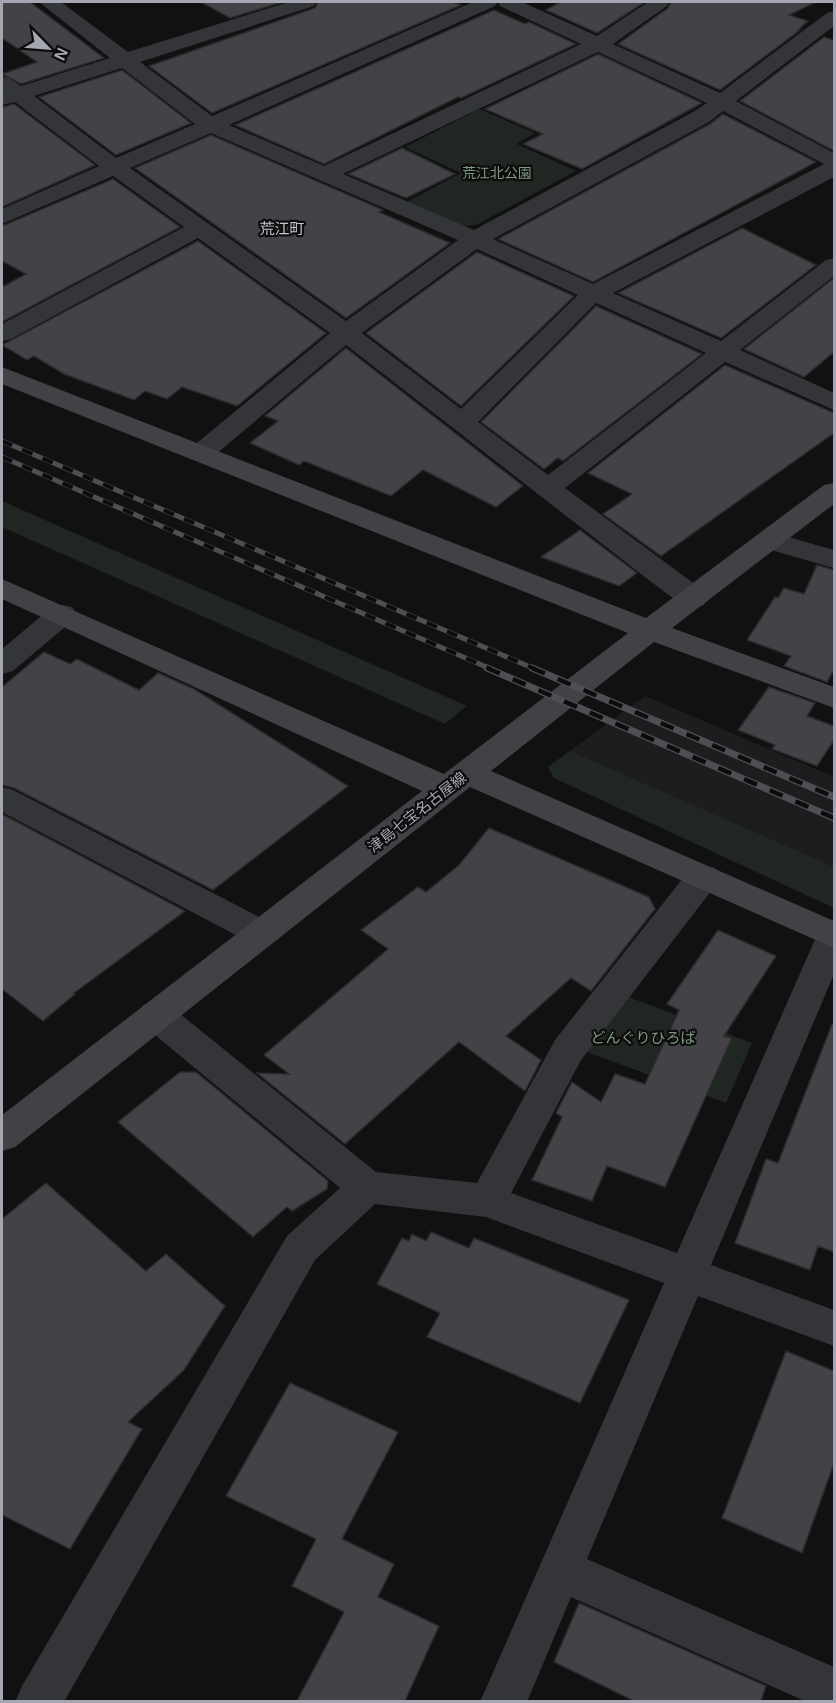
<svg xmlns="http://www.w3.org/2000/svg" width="836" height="1703" font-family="Arial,'Noto Sans JP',sans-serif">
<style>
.built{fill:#1d1d1f}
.green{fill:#202621}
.building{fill:#434347;stroke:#2b2b2e;stroke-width:1.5}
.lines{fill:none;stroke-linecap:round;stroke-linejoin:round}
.street{fill:#343539;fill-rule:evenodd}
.secondary{fill:#414146;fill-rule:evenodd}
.rail-far1-casing{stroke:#4e4e53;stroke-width:5}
.rail-casing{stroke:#4e4e53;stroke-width:7}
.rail-far1{stroke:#0c0c0d;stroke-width:4;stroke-dasharray:11;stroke-linecap:butt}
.rail{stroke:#0c0c0d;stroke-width:4.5;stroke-dasharray:14;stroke-linecap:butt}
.labels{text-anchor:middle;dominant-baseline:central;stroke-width:4.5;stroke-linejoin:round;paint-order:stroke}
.far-park-label{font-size:14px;fill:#7c9b81;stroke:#0c0c0d}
.far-quarter-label{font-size:15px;fill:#c4c6ce;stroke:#0c0c0d}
.street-label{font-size:15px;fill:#a4a7b1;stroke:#0c0c0d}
.park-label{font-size:15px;fill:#7c9b81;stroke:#0c0c0d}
</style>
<rect width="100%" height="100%" fill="#111112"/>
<path class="built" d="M645 696 834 777V908L554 778 548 767Z"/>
<path class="green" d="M479 109 535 133 517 144 576 171 476 225 461 226 407 202 461 173 405 147Z
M2 501 467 706 445 724 2 527Z
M570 751 834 867V908L554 778 548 767Z
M626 996 752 1043 726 1103 584 1051Z"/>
<path class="building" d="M2 2H30L104 58 21 84 2 74 37 62 2 38Z
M201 2H283L230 18Z
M318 2H453L461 5 212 113 149 66 315 8Z
M560 2H645L597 33 546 10Z
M671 2H816L789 15 808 21 798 30H800L720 90 618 44 668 8Z
M494 10 525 24 529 22 576 44 461 98 458 97 324 164 235 125Z
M824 37 834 40V151L740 101Z
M598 54 702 103 582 169 523 144 543 134 485 109Z
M122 70 191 123 116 155 39 97Z
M14 104 95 165 2 207V107Z
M723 114 816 162 593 282 498 239 710 124Z
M211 135 383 210 379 212 450 243 346 318 135 168Z
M402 148 455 174 406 198 348 174Z
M113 179 180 227 2 322V287L26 274 2 261V226Z
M742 228 816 265 721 338 618 293Z
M198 241 326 333 237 406 182 387 167 399 145 391 134 400 64 374 34 356 27 360 2 345Z
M477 252 574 296 461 406 366 333Z
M834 278V352L804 377 744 349Z
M596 306 702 354 563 461 558 458 544 469 481 422Z
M346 348 523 486 496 507 423 470 391 496 304 461 299 465 250 443 278 421 265 416Z
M725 365 834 413V433L661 556 603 514 632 494 588 473Z
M580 530 637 573 619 586 541 557Z
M817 565 834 570V670L827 682 784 666 791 656 747 640 775 597 778 598 784 588 804 594Z
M44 652 70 664 77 659 139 690 158 673 194 689 348 786 213 890 14 788 2 785V687Z
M769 687 815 703 807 716 834 726V740L817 766 772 749 775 745 738 730Z
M2 814 185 911 74 993 75 994 43 1021 2 989Z
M489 828 649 897 655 909 591 991 571 978 506 1036 541 1060 525 1091 459 1042 345 1144 257 1073 289 1074 264 1055 388 949 361 930 418 887 426 892 459 865Z
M718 930 776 956 724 1036 732 1038 665 1187 607 1166 592 1201 532 1180 562 1117 556 1113 572 1082 601 1102 615 1074 645 1084 679 1010 667 1004Z
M832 1024 834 1025V1252L818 1246 810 1270 735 1243 766 1159 778 1163Z
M180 1072H196L328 1181 327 1189 292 1211 287 1207 253 1237 118 1122Z
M46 1183 146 1271 166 1254 225 1306 184 1370 128 1422 142 1429 70 1549 2 1515V1219Z
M431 1232 469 1248 474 1238 629 1300 580 1403 427 1337 440 1313 377 1284 402 1238 409 1241 412 1234 426 1241Z
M786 1351 834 1371V1463L802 1553 722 1518Z
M290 1383 398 1432 342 1539 394 1564 378 1597 439 1626 405 1701H297L344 1612 292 1586 316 1539 226 1496Z
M579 1603 766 1686 761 1701H634L554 1662Z"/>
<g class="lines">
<path class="street" d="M39 2H61L128 52 289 2H316L314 6 140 62 212 116 473 2H522L597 36 648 2H669L667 6 613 44 720 93 827 13 834 11V26L736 101 834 153V177L613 293 721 341 826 260 834 258V276L740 350 834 393V410L725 362 565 488 704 591 708 598 704 605C683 610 667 593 650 581L346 345 210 459 201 461 192 459 188 453 192 447 330 333 198 238 11 339 2 341V324L184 227 113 176 2 224V209L99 166 15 102 2 105V76L9 78 21 86 110 58ZM498 2 500 6 581 44 324 166 229 125 495 6ZM598 52 707 103 693 112 474 230 343 174ZM122 68 195 124 116 158 34 96ZM723 111 824 164 593 284 493 239 709 122ZM211 133 458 240 346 321 130 168ZM477 249 578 295 461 409 362 333ZM596 303 706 353 548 475 478 422Z
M770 532 834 550V568L760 547 756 541 760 535Z
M62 605 72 607 77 614 72 621 13 671 2 674V649L52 607Z
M2 787 13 790 273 924 278 933 273 942 261 946 249 942 2 812Z
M703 865 715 868 720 877 715 886 581 1060 511 1193 677 1253 817 935 822 926 834 922V974L711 1265 834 1310V1346L698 1296 587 1559 834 1667V1702H807L571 1597 527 1702H480L664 1283 486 1217 375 1204 315 1260 64 1702H15L22 1686 287 1236 340 1188 143 1025 138 1015 143 1005 156 1001 169 1005 376 1172 477 1183 555 1040 691 868Z"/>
<path class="secondary" d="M2 367 646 618 824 485 834 483V504L672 628 834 687V708L654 642 491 771 834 921V948L470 787 15 1147 2 1151V1115L422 791 2 599V579L444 774 628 633 2 384Z"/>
<defs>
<path id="rail-far1" d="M2 441 535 669
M2 457 491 669"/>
<path id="rail" d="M487 668 834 818
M532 668 834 797"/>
</defs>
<use href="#rail-far1" class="rail-far1-casing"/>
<use href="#rail" class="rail-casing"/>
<use href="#rail-far1" class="rail-far1"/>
<use href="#rail" class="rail"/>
</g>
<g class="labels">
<g class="far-park-label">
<text x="497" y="173">荒江北公園</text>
</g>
<g class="far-quarter-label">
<text x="282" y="228">荒江町</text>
</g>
<g class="street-label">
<text transform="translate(417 812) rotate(-38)">津島七宝名古屋線</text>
</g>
<g class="park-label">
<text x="643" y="1037">どんぐりひろば</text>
</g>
</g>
<rect width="836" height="1703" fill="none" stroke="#a4a7b1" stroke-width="6"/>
<g transform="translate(48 48) rotate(115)" stroke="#0c0c0d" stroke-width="4.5" paint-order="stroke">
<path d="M0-4.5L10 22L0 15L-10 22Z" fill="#a4a7b1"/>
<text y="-9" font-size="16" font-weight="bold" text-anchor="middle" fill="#a4a7b1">N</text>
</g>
</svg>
